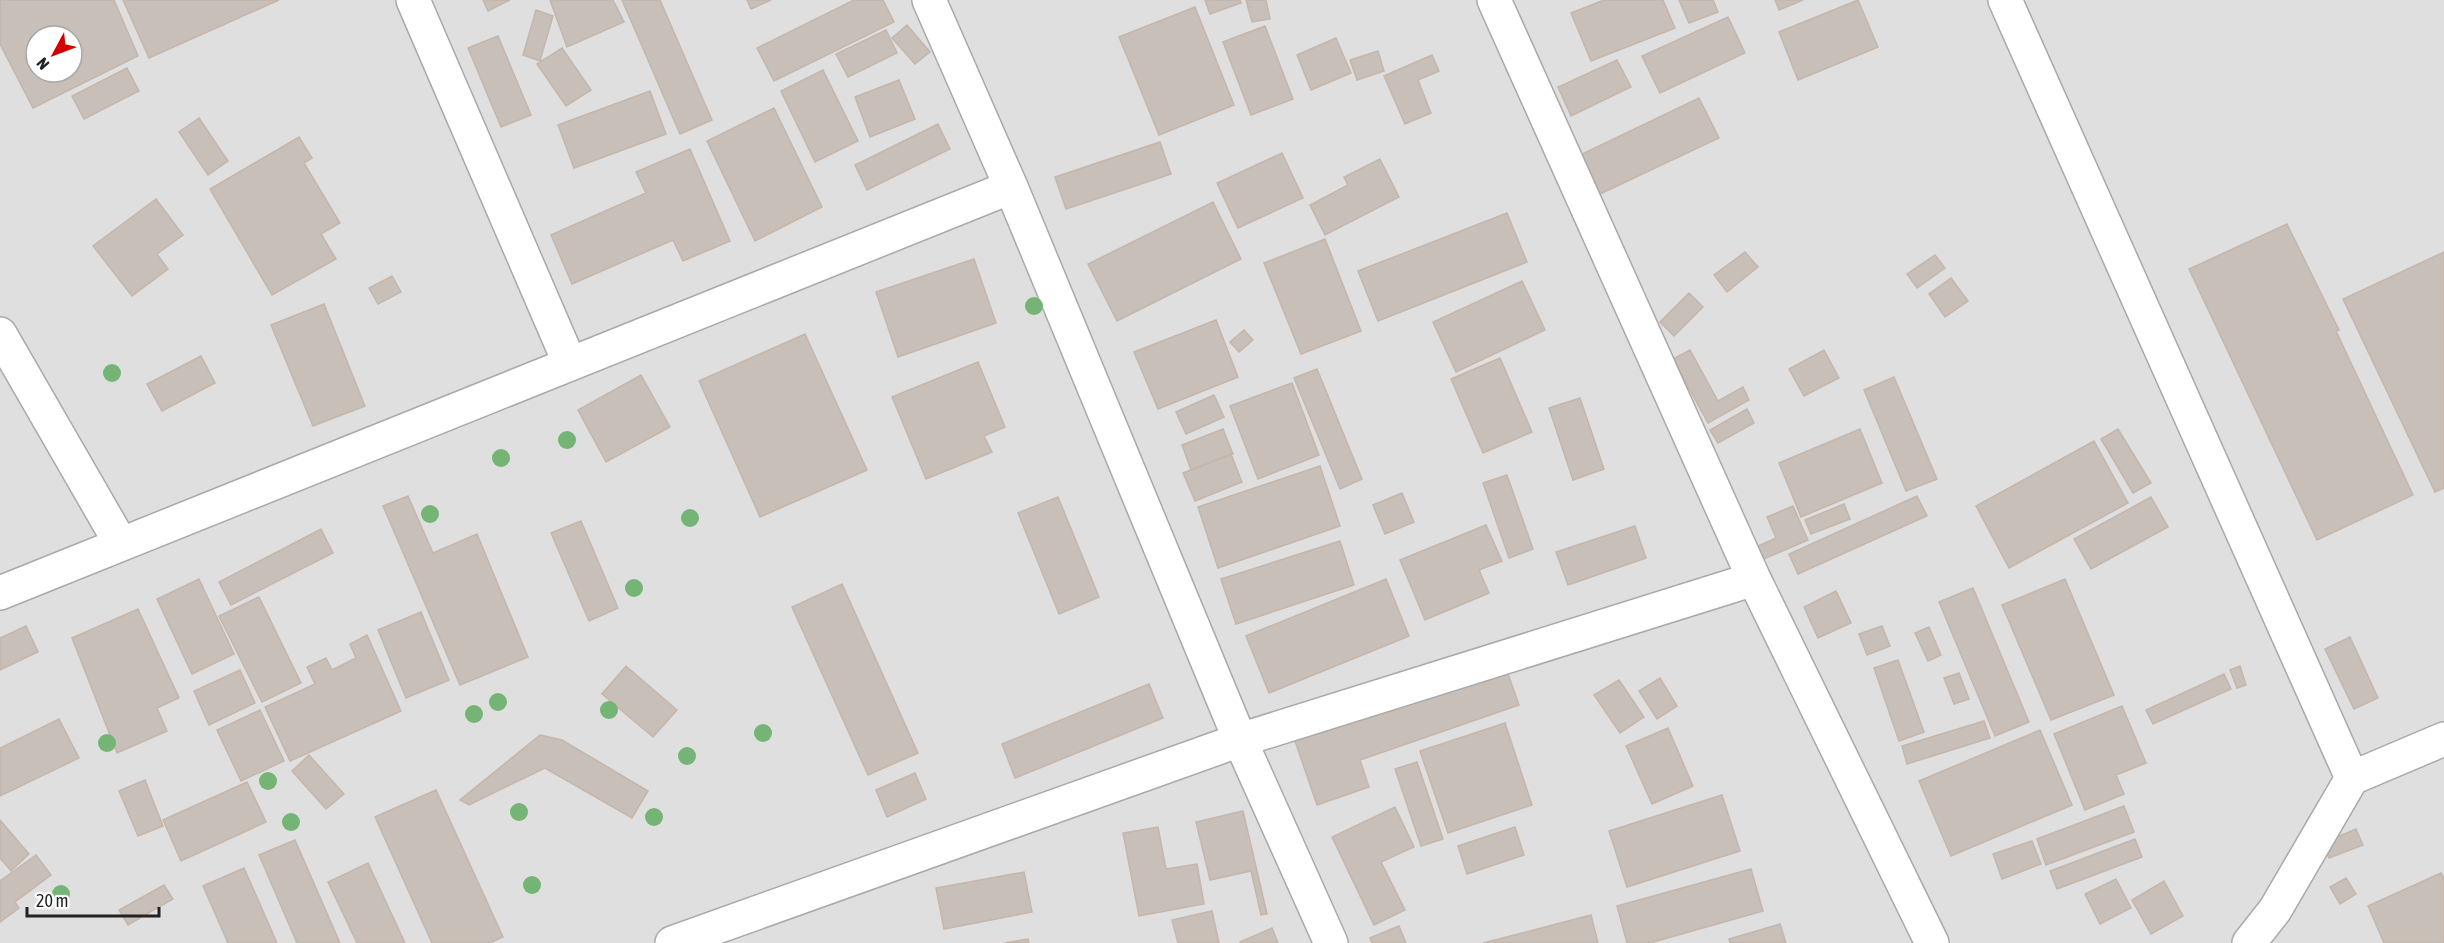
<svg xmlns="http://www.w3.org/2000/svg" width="2444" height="943" font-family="'Asap Condensed',sans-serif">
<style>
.residential{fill:#e0dfdf;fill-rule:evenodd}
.building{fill:#c7bfb8;stroke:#c4b6ab;stroke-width:1.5;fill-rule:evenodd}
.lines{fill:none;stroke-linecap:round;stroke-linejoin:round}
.street-casing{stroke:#a9a9a9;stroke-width:36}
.street{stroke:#fff;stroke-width:33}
.tree{fill:#74b475}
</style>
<rect width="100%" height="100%" fill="#f2efe9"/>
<path class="residential" d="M0 0H2444V943H0ZM36 36H72V72H36Z"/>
<path class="building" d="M0 0H114L138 56 33 108 0 44ZM36 36H72V72H36Z
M123 0H279L149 58Z
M483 0H510L488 11Z
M550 0H613L624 22 567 47Z
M622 0H660L712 120 680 134Z
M747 0H771L751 9Z
M854 0H883L894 22 774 81 757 48Z
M1205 0H1240L1241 3 1210 14Z
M1246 0H1266L1270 19 1252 22Z
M1604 0H1663L1675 28 1591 61 1571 13Z
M1679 0H1713L1718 12 1689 23Z
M1775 0H1803L1779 10Z
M1858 0 1878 47 1798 80 1779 32Z
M1195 7 1234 105 1159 135 1119 37Z
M536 10 553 16 540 61 523 55Z
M1728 17 1745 53 1660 93 1642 56Z
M907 25 930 52 915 64 892 38Z
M1265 26 1293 99 1251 115 1223 42Z
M886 30 897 53 848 77 836 54Z
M498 36 531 115 501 127 468 48Z
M1336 38 1351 73 1311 90 1297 55Z
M562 48 591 90 566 106 537 64Z
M1378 51 1384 71 1357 80 1350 60Z
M1432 55 1439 71 1418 80 1431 113 1405 124 1384 76Z
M1617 60 1631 87 1571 116 1558 87Z
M127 68 139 91 84 119 72 96Z
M823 70 858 141 815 162 781 91Z
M899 80 915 119 870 137 855 97Z
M650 91 666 134 574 168 558 125Z
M1699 98 1719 138 1598 195 1580 155Z
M774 108 822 207 755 241 707 141Z
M199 118 228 161 208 175 179 132Z
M938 124 950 149 867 190 855 165Z
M299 137 312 158 304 163 340 223 321 234 336 259 272 295 210 189Z
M1160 142 1171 174 1066 209 1055 177Z
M690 149 730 241 683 261 673 240 572 284 551 235 646 193 636 172Z
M1282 153 1303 198 1238 228 1217 183Z
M1380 159 1399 197 1325 235 1310 205 1348 185 1344 177Z
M156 199 183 235 157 254 168 269 132 296 93 246Z
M1213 202 1241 259 1117 321 1088 264Z
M1507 213 1527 262 1378 321 1358 271Z
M2287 224 2339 330 2336 331 2413 495 2317 540 2189 269Z
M1325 239 1361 331 1301 354 1264 263Z
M1745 252 1758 267 1727 292 1714 275Z
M2444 252V488L2435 492 2343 299Z
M1935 255 1945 268 1917 288 1907 274Z
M974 259 996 323 898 357 876 292Z
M392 276 401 292 378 304 369 288Z
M1951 278 1968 301 1945 317 1929 294Z
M1522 281 1545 330 1456 372 1433 322Z
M1689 293 1703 307 1674 336 1660 322Z
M324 304 365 406 313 426 271 325Z
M1216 320 1238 377 1158 409 1134 352Z
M1244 330 1253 340 1239 352 1230 342Z
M805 334 867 470 760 517 699 381Z
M1690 350 1718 401 1743 387 1749 400 1708 423 1673 359Z
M1824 350 1839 378 1804 396 1789 369Z
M201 356 215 383 162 411 147 384Z
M1500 358 1532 432 1483 453 1451 379Z
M978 362 1005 427 984 436 992 452 926 479 892 397Z
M1317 369 1362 479 1340 489 1294 378Z
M641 375 670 427 606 462 578 410Z
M1894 377 1937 479 1906 491 1864 390Z
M1292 383 1319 455 1258 479 1230 406Z
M1214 395 1224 417 1186 434 1176 412Z
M1580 398 1604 469 1573 480 1549 408Z
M1747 409 1754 423 1718 443 1710 430Z
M1223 429 1233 454 1191 470 1182 445Z
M1860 429 1882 483 1801 517 1779 463Z
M2118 429 2151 483 2133 493 2101 439Z
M2094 441 2128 503 2009 568 1976 506Z
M1231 454 1242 482 1195 501 1183 473Z
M1320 466 1340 526 1218 568 1198 507Z
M1507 475 1533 549 1509 558 1483 483Z
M1402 493 1414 522 1385 534 1373 505Z
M408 496 433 553 477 534 528 657 460 685 383 506Z
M1917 496 1927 516 1798 574 1789 554Z
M1058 497 1099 597 1059 614 1018 513Z
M2151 497 2168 527 2091 569 2074 539Z
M1844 504 1850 519 1811 534 1805 520Z
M1793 506 1808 540 1759 561 1754 548 1776 538 1767 517Z
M581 521 618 608 589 621 551 533Z
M1486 525 1502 561 1479 570 1489 593 1425 620 1400 560Z
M1635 526 1646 558 1568 585 1556 552Z
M321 529 333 553 231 605 219 582Z
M1340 541 1354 585 1236 624 1221 579Z
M199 579 234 654 192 674 157 599Z
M1386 579 1409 636 1269 693 1246 636Z
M2065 579 2114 695 2051 720 2002 605Z
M842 584 918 753 868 775 792 607Z
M1973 588 2029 722 1995 736 1939 602Z
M1836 591 1851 623 1818 638 1804 607Z
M259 597 301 683 262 702 219 616Z
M138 609 179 698 157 708 167 731 117 753 72 638Z
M421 612 449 680 406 698 378 630Z
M26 626 38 652 0 670V638Z
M1882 626 1890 646 1867 655 1859 634Z
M1929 627 1941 655 1928 661 1915 633Z
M367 635 401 711 290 761 265 707 315 684 307 667 326 658 332 670 356 658 350 644Z
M2350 637 2378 698 2354 709 2325 649Z
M1898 660 1924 732 1899 741 1874 668Z
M626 666 677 710 653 737 602 694Z
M2240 666 2246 685 2237 688 2230 670Z
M1506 668 1519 705 1360 760 1369 787 1317 805 1295 741Z
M240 670 255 703 209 725 194 691Z
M1959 673 1969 699 1954 704 1944 678Z
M2224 674 2231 689 2153 724 2146 710Z
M1660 678 1677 706 1657 719 1639 691Z
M1619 680 1644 717 1620 733 1594 695Z
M1149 684 1163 718 1015 778 1002 744Z
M2122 706 2146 763 2116 775 2124 794 2085 810 2054 734Z
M260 710 284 761 241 781 217 730Z
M59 719 79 758 0 796V748Z
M1984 721 1990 738 1907 764 1902 746Z
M1505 723 1532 805 1448 833 1420 751Z
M1668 728 1693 786 1652 804 1626 746Z
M2040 730 2072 805 1951 856 1919 781Z
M540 735 562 740 648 791 632 818 545 768 469 805 460 800Z
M309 755 344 794 326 809 292 771Z
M1417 762 1443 839 1421 846 1395 769Z
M915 773 926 799 887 817 876 790Z
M145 780 163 826 138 836 119 791Z
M247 782 266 822 181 861 163 820Z
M436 790 503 937 490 943H432L375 817Z
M1722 795 1740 851 1627 887 1609 831Z
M2124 806 2134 832 2046 865 2037 839Z
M1395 807 1414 847 1381 862 1405 910 1374 925 1332 837Z
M1243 811 1267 914 1261 915 1251 871 1210 880 1196 822Z
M0 820 29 854 11 871 0 858Z
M1158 827 1166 869 1197 864 1204 904 1139 916 1123 833Z
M1515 827 1524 855 1467 874 1458 846Z
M2356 829 2363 845 2329 858 2323 843Z
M2135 839 2142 857 2057 889 2050 871Z
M295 840 340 943H297L259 855Z
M2032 841 2041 864 2002 879 1993 854Z
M36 855 51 875 15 902 19 908 0 922V881Z
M368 863 405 943H357L328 882Z
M244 868 277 943H228L203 886Z
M1751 869 1763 911 1650 943H1627L1617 906Z
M1024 872 1032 912 944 929 936 888Z
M2441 873 2444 878V943H2384L2368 906Z
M2346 878 2356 894 2340 904 2330 887Z
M2116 879 2131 908 2100 924 2085 894Z
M2164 881 2183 916 2151 934 2132 900Z
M164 885 173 899 128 925 119 910Z
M1212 911 1219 943H1178L1172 920Z
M1591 915 1598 943H1483L1495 940Z
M1780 924 1786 943H1730L1729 939Z
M1399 926 1406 943H1372L1370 938Z
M1272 928 1278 943H1241L1240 942Z
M1028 939 1029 943H1004Z"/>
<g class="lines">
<defs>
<path id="street" d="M413 0 570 364
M929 0 1011 187 1240 740 1331 943
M1494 0 1754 579 1932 943
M2005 0 2352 778
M0 334 121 544
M0 593 1011 187
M672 943 1240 740 1754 579
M2249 943 2275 910 2352 778 2444 739"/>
</defs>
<use href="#street" class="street-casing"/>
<use href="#street" class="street"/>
</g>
<g class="tree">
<circle cx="1034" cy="306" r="9"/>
<circle cx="112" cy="373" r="9"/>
<circle cx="567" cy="440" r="9"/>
<circle cx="501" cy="458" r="9"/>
<circle cx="430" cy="514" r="9"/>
<circle cx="690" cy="518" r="9"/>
<circle cx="634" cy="588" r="9"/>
<circle cx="498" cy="702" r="9"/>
<circle cx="609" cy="710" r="9"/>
<circle cx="474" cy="714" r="9"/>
<circle cx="763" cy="733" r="9"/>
<circle cx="107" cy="743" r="9"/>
<circle cx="687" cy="756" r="9"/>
<circle cx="268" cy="781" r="9"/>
<circle cx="519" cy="812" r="9"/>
<circle cx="654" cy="817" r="9"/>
<circle cx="291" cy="822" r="9"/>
<circle cx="532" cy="885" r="9"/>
<circle cx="61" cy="894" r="9"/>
</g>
<g transform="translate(54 54) rotate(229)"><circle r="28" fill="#ffffff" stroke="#a7a7a7" stroke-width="1.5"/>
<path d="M0-4.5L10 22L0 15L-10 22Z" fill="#d40000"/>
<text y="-9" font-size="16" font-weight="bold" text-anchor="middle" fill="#222222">N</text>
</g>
<path d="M27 907v9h132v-9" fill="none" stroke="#222222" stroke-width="3"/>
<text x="36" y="907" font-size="18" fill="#222222" stroke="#ffffff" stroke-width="4.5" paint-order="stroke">20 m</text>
</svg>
